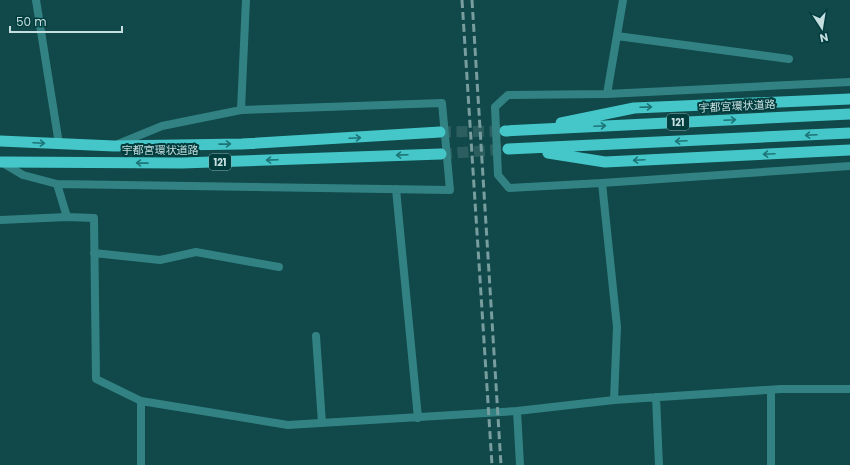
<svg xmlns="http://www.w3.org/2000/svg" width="850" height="465" font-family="Poppins,'Noto Sans JP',sans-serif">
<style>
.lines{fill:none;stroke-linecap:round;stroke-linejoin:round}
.trunk-tunnel{stroke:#2c5e60;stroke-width:11;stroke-dasharray:11 5.5;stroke-linecap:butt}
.minor{stroke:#328284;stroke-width:8}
.trunk{stroke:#45c7ca;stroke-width:11}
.rail{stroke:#779d9e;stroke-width:3;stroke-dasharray:8 4;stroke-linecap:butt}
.oneway{stroke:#1d7476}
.labels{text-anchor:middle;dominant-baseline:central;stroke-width:4;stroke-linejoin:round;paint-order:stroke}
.shield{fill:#023d3e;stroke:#8aaeaf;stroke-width:1}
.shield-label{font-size:10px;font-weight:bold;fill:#c5dedf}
.street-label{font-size:11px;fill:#c5dedf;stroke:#023d3e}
</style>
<rect width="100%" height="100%" fill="#114849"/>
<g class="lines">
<path class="trunk-tunnel" d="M440 132 505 131
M441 154 508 149"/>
<path class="minor" d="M36 0 59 144
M617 36 789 59
M850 82 607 94 508 95 495 107 498 175 509 188 602 183 850 166
M607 94 623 0
M241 110 246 0
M1 162 23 175 57 184 67 217 94 218 96 379 141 401 288 425 517 411
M602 183 617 327 614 400
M57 184 450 190 442 103 241 110 162 126 118 144
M396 189 418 418
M0 220 67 217
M94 253 160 260 196 252 279 267
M316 336 322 423
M771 390V465
M656 397 659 465
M141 401V465
M520 465 517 411 614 400 781 389H850"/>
<path class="trunk" d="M561 123 634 108 850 99
M505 131 850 114
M0 141 114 146 242 144 440 132
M508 149 850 133
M548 153 605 162 850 150
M0 162 182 163 441 154"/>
<path class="rail" d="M462 0 492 465
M472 0 501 465"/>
</g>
<defs><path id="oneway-shaft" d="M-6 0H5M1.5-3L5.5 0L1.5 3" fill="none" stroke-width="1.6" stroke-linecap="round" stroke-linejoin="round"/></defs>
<g class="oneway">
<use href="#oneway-shaft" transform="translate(646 107) rotate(-2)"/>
<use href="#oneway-shaft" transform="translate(730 120) rotate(-3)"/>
<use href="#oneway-shaft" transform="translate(600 126) rotate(-3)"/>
<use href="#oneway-shaft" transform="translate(811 135) rotate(177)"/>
<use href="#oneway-shaft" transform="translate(355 138) rotate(-3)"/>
<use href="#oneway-shaft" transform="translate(681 141) rotate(177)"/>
<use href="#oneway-shaft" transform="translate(39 143) rotate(3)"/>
<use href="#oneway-shaft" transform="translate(225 144) rotate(-1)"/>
<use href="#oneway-shaft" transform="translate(769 154) rotate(177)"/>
<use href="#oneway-shaft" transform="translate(402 155) rotate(178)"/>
<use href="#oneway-shaft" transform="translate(272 160) rotate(178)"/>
<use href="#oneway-shaft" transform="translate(639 160) rotate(177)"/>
<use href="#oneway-shaft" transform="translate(142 163) rotate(-179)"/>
</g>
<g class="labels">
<g class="shield">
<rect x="667" y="114" width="22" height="16" rx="3"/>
<rect x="209" y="154" width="22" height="16" rx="3"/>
</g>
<g class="shield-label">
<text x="678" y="122">121</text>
<text x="220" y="162">121</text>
</g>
<g class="street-label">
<text transform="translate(737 106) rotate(-3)">宇都宮環状道路</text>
<text x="160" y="150">宇都宮環状道路</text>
</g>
</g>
<g transform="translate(822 28) rotate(168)" stroke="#023d3e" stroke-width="3" paint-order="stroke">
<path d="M0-3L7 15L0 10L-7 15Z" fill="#c5dedf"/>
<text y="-6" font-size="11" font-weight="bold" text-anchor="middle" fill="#c5dedf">N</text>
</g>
<path d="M10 26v6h112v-6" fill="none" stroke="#c5dedf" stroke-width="2"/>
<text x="16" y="26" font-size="12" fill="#c5dedf" stroke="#023d3e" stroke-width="3" paint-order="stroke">50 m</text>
</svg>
